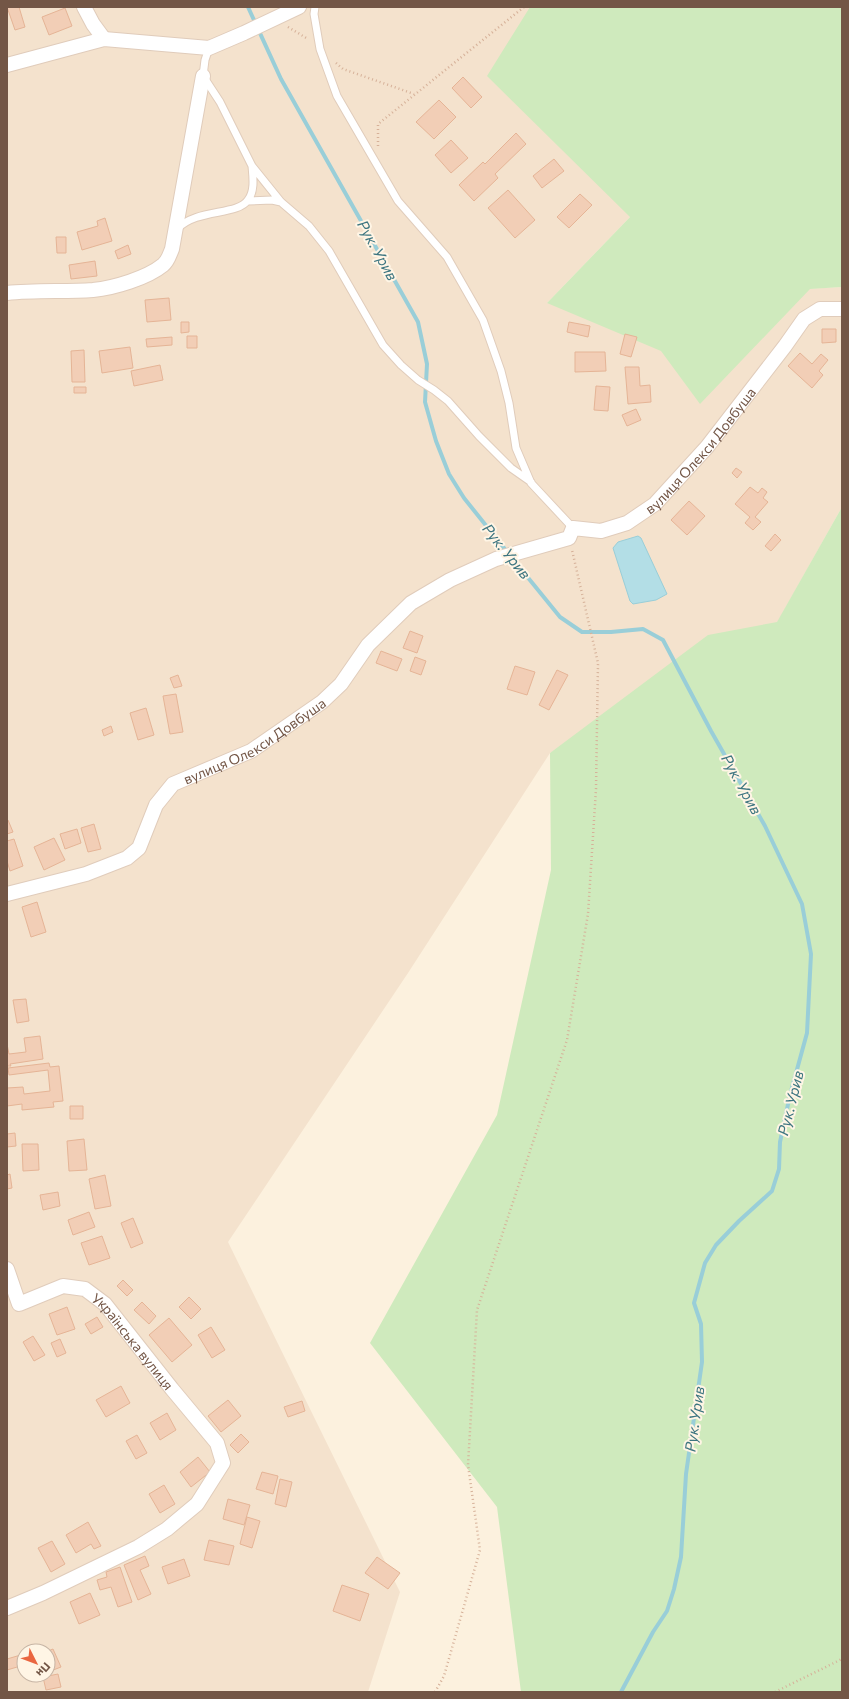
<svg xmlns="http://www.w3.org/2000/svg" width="849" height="1699" font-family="Commissioner,sans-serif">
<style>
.residential{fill:#f4e2cd;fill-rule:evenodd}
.green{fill:#cfeabd}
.water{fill:#b3dee6;stroke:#99ced8}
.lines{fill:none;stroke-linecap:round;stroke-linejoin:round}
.stream{stroke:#99ced8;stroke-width:4}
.building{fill:#f2ceb6;stroke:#e5b496}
.service-casing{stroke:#e0ccbb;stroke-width:9}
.minor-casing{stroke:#e0ccbb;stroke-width:16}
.path{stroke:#d6b199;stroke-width:2.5;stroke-dasharray:1 3;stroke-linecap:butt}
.service{stroke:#fff;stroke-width:7}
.minor{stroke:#fff;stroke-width:14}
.labels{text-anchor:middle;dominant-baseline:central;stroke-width:4;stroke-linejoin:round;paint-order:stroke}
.street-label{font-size:14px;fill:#735646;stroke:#fff5e5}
.water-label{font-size:15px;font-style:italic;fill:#3d7580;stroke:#fff5e5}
</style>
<rect width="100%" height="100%" fill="#fcf1de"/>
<path class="residential" d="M7 7H564L630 217 547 303 842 287V507L777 623 550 753 408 973 228 1242 400 1592 368 1692H7ZM24 1651H48V1675H24Z"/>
<path class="green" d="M530 7H842V287L810 289 700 404 661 351 547 303 630 217 487 76Z
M842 507V1692H521L497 1507 370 1343 497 1115 551 870 550 753 708 635 777 622Z"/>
<path class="water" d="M638 536 641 538 667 594 656 600 633 604 630 601 613 548 618 542Z"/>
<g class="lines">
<path class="stream" d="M248 7 281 79 418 322 427 364 425 402 436 441 449 474 464 498 508 553
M512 558 560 617 582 632H611L643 629 663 640 711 731 765 826 802 904 811 954 807 1033 790 1095 780 1142 779 1169 772 1191 739 1221 716 1245 705 1263 694 1303 701 1324 702 1362 686 1474 681 1557 674 1589 667 1611 653 1632 621 1692"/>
</g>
<path class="building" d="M7 7H19L25 27 15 30Z
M65 8 72 26 49 35 42 17Z
M463 77 482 97 471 108 452 88Z
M439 100 456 117 434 139 416 122Z
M516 133 526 144 495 174 498 178 474 201 459 185 483 162 485 164Z
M451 140 468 158 451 173 435 155Z
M554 159 564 171 542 188 533 176Z
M508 190 535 220 515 238 488 208Z
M580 194 592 205 569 228 557 217Z
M105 218 112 241 82 250 77 232 98 226 97 221Z
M56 237H66V253H57Z
M128 245 131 254 118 259 115 251Z
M95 261 97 276 71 279 69 265Z
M169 298 171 320 147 322 145 300Z
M181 322H189V332L181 333Z
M569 322 590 326 588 337 567 332Z
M822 329H836V342L822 343Z
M625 334 637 337 631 357 620 354Z
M187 336H197V348H187Z
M172 337V345L147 347 146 339Z
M130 347 133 368 102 373 99 351Z
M84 350 85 382H72L71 351Z
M575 352H605L606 371 575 372Z
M800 353 812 364 821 354 828 360 819 371 823 375 812 388 788 366Z
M160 365 163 380 134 386 131 371Z
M625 367H639L640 386 650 385 651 402 628 404Z
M596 386 610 387 608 411 594 410Z
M74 387H86V393H74Z
M636 409 641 420 627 426 622 415Z
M736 468 742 472 737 478 732 473Z
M750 487 758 493 762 488 767 492 763 498 768 502 755 517 761 522 753 530 745 523 750 517 735 504Z
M689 501 705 516 687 535 671 520Z
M775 534 781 540 771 551 765 546Z
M410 631 423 636 417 653 403 648Z
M381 651 402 659 397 671 376 663Z
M415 657 426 661 421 675 410 671Z
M515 666 535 672 527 695 507 689Z
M557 670 568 675 549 710 539 705Z
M178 675 182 686 174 688 170 678Z
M176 694 183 732 170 734 163 696Z
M146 708 154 735 138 740 130 713Z
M111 726 113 732 104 736 102 730Z
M7 820H8L13 832 7 834Z
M94 824 101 849 88 852 81 828Z
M77 829 81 843 65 849 60 834Z
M54 838 65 860 44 870 34 847Z
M14 839 23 866 10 871 7 861V841Z
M37 902 46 932 31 937 22 907Z
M26 999 29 1021 17 1023 13 1000Z
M40 1036 43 1059 10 1064 11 1066H7V1044L9 1054 26 1052 24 1038Z
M49 1063 50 1067 59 1066 63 1101 53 1102 54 1107 22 1110V1104L7 1106V1088L23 1087 24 1094 50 1091 48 1070 9 1075 8 1068Z
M70 1106H83V1119H70Z
M15 1133 16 1146 7 1147V1134Z
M84 1139 87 1170 69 1171 67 1141Z
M22 1144H38L39 1170 23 1171Z
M10 1174 12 1188 7 1189V1175Z
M105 1175 111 1206 95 1209 89 1179Z
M58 1192 60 1206 43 1210 40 1195Z
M89 1212 95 1227 73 1235 68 1220Z
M133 1218 143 1243 131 1248 121 1223Z
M102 1236 110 1258 89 1265 81 1243Z
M123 1280 133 1290 127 1296 117 1286Z
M189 1297 201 1309 191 1319 179 1307Z
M142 1302 156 1316 149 1324 134 1310Z
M67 1307 75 1329 57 1335 49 1314Z
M97 1317 103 1327 91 1334 85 1324Z
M169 1318 192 1345 172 1362 149 1335Z
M211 1327 225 1350 212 1358 198 1335Z
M33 1336 45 1355 34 1361 23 1342Z
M60 1339 66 1353 57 1357 51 1343Z
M121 1386 130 1403 106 1417 96 1400Z
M228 1400 241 1416 221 1432 208 1416Z
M302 1401 305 1411 288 1417 284 1407Z
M167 1413 176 1430 160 1440 150 1423Z
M241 1434 249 1442 238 1453 230 1445Z
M137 1435 147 1453 136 1459 126 1441Z
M198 1457 210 1472 191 1487 180 1472Z
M262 1472 278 1476 273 1494 256 1489Z
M280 1479 292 1482 286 1507 275 1504Z
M164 1485 175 1504 160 1513 149 1494Z
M228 1499 250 1505 244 1525 223 1519Z
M247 1517 260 1521 252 1548 240 1544Z
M88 1522 101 1546 94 1549 91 1544 76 1553 66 1535Z
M209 1540 234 1546 229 1565 204 1560Z
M52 1541 65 1564 51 1572 38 1548Z
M145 1556 149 1566 140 1570 151 1594 138 1600 124 1565Z
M377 1557 400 1573 388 1589 365 1573Z
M184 1559 190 1576 168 1584 162 1567Z
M120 1567 132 1602 118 1607 111 1587 100 1590 97 1580 107 1577 106 1572Z
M342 1585 369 1594 360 1621 333 1611Z
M90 1593 100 1615 79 1624 70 1602Z
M53 1649 61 1667 48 1672V1651Z
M24 1654V1665L7 1670V1659Z
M58 1674 61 1687 46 1690 43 1677Z"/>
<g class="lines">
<defs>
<path id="service" d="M315 7 314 14 320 49 337 96 398 201 447 257 483 320 501 371 509 403 516 448 531 483 573 528
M209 48 205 60 203 76 220 102 252 166 281 202 309 226 329 251 383 345 401 365 418 380 434 390 448 401 479 436 511 468 531 482
M248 201 272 200 281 202
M177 229C197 208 237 216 248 200 255 191 253 177 252 166"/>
<g id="minor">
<path d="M84 7 93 24 104 39"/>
<path d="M7 65 104 39 209 48 244 33 299 7"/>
<path d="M7 293C36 290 65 292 93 290 114 288 147 278 163 265 168 261 169 256 172 249L203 76"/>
<path id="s1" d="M7 894 86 874 127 858 139 848 156 805 173 784 251 751 322 702 341 684 368 645 411 603 450 580 496 559 569 538 573 528 601 531 627 523 655 504 707 447 785 346 804 319 820 309H842"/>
<path id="s2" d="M7 1269 19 1304 63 1286 85 1289 105 1304 172 1389 217 1443 223 1463 197 1504 167 1529 138 1547 43 1593 7 1608"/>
</g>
</defs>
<use href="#service" class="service-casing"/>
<use href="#minor" class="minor-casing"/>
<path class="path" d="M288 27 308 39
M336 63 343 69 414 94
M378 146V124L524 7
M435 1692 444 1676 480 1550 468 1465 477 1310 567 1040 588 914 596 789 598 663 572 550
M775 1692 842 1659"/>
<use href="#service" class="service"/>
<use href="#minor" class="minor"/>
</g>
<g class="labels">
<g class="street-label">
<text stroke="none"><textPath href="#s1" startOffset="861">вулиця Олекси Довбуша</textPath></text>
<text stroke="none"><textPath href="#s1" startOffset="307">вулиця Олекси Довбуша</textPath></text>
<text stroke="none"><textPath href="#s2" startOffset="178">Українська вулиця</textPath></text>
</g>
<g class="water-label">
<text transform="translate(378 250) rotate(61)">Рук. Урив</text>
<text transform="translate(507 551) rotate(51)">Рук. Урив</text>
<text transform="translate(742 784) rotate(61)">Рук. Урив</text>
<text transform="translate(790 1103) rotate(-76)">Рук. Урив</text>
<text transform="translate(694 1419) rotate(-82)">Рук. Урив</text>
</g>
</g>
<rect width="849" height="1699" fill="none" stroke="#735646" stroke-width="16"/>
<g transform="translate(36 1663) rotate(132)"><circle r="19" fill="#fff5e5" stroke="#c7b5a5"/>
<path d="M0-3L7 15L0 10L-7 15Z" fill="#ea6640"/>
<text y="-6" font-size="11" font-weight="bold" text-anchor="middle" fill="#735646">Пн</text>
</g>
</svg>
